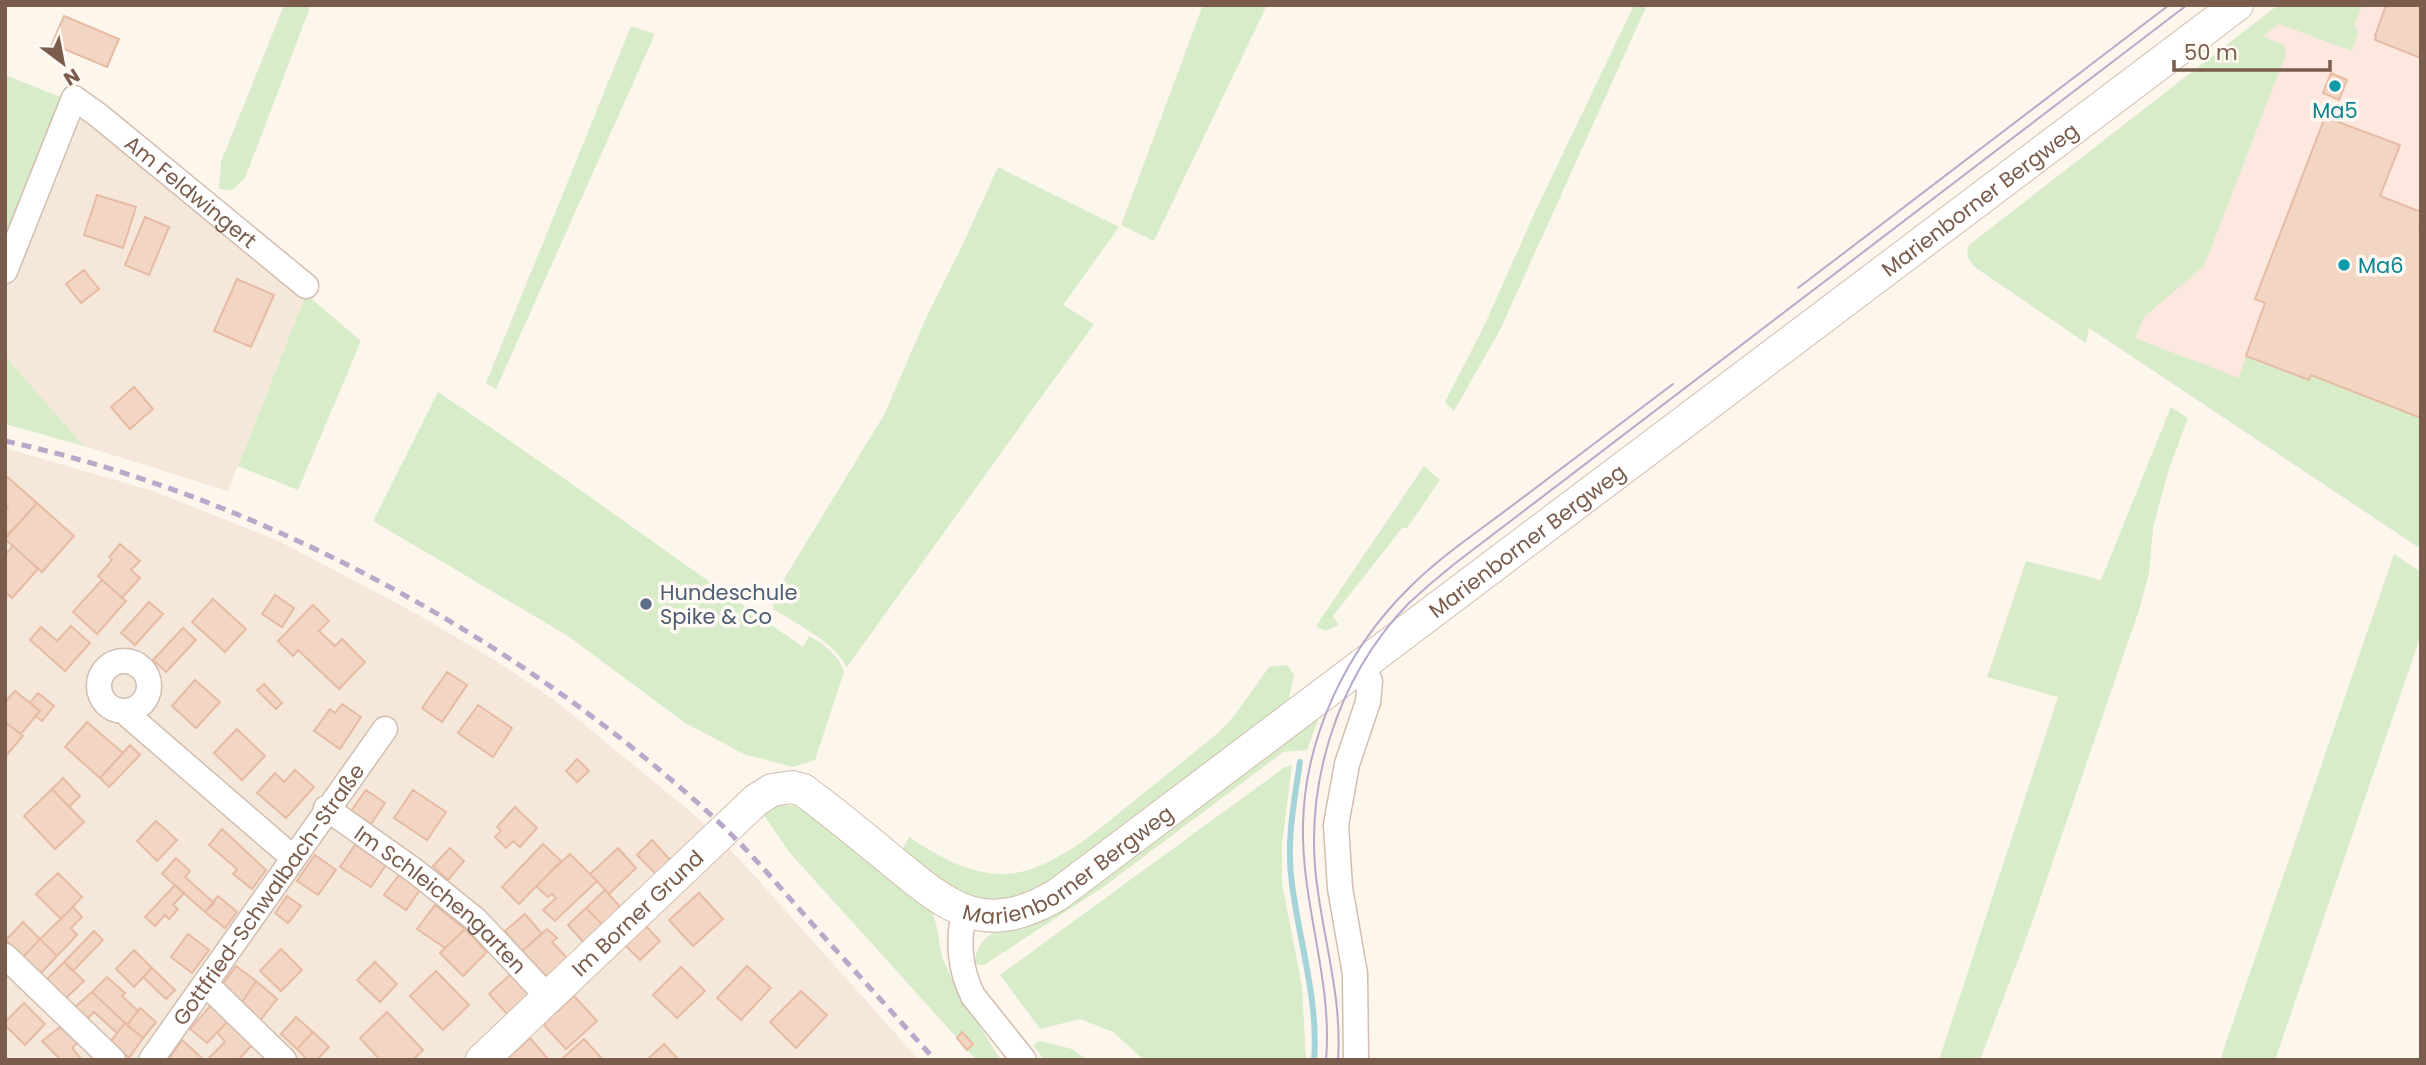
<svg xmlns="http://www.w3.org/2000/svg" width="2426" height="1065" font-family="Poppins,sans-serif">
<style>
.residential{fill:#f5e8da}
.commercial{fill:#fde8e0}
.green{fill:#d8ecc9}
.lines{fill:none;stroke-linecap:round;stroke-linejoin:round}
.stream{stroke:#a5d3da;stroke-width:6}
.building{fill:#f3d5c3;stroke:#e6bba3;stroke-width:2}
.minor-casing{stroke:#d1beb0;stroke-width:27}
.tertiary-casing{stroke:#d1beb0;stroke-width:34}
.minor{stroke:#fff;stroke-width:24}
.tertiary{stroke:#fff;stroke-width:32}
.tram{stroke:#b9a8c9;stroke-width:2}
.rail{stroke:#b9a8c9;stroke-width:5;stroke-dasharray:10 7;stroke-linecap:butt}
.culture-dot{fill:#0f9aa8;stroke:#fffaf3;stroke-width:2.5}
.service-dot{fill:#5c6f8a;stroke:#fffaf3;stroke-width:2.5}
.labels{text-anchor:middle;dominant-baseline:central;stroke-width:7;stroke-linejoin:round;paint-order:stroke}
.culture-label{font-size:21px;fill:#0d838f;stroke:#fffaf3}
.street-label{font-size:21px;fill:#7a5c4d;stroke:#fffaf3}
.service-label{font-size:21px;fill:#4e5e75;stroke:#fffaf3;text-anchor:start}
</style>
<rect width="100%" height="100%" fill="#fdf6ec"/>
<path class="residential" d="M78 108 306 294 228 491 84 446 5 356V287Z
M5 448 150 490 279 541 417 614 496 661 557 702 703 822 742 862 919 1060H5Z"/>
<path class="commercial" d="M2302 5H2421V549L2089 327 2121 147Z"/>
<path class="green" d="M284 5H311L245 178 232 190 219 189 221 162Z
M1203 5H1267L1154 241 1121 225Z
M1634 5H1647L1500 330 1454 411 1445 402 1485 324 1534 214Z
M2278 5H2363L2354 25 2358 33 2352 51 2279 24 2263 36 2284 45 2286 54 2204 266 2144 317 2135 338 2239 378 2246 356 2309 380 2311 375 2421 418V549L2089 328 2086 343 1976 268C1969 261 1965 255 1969 245Z
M631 26 655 34 496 389 486 383Z
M5 75 63 98 5 250Z
M998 167 1119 227 1063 305 1094 324 847 667C831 640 800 626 773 609V597L884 415 926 318 962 246Z
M306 294 361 341 298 490 238 466Z
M5 356 84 446 5 424Z
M438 392C561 474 681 563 803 647L809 636C824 644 839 655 844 672L815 760 793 767 744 754 685 723 568 636 373 521Z
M2171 407 2188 418 2168 472 2153 528 2149 573 2140 607 2029 931 1980 1060H1939L2058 697 1987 677 2026 561 2101 580Z
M1424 466 1440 480 1407 528H1402L1333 616 1339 625 1326 631 1316 626Z
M2394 554 2421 572V635L2275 1060H2220Z
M1287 665 1294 675 1287 707 1036 895 980 902 953 894 900 854 909 837C938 856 966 873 1002 874 1050 875 1105 824 1140 796 1167 775 1193 753 1219 732L1235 715 1269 667Z
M1323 707 1307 750 1283 752 1102 888 984 965 975 964C975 946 987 934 1003 928Z
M1292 765 1282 844V883L1302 987 1306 1060H1144L1113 1032 1080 1019 1040 1029 1000 975 1285 767Z
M780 805 795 806 812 816 928 905C940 923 937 942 944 961 958 996 981 1028 1001 1060H976L967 1050 973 1043 963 1033 957 1038 790 853 763 814Z
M1040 1041 1072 1049 1088 1060H1044L1033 1045Z"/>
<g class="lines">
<path class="stream" d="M1300 762C1294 802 1286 843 1292 884 1299 940 1319 1003 1314 1060"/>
</g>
<path class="building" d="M2386 5H2421V58L2375 40 2376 37 2375 36Z
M64 16 119 39 107 67 52 44Z
M2331 73 2347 80 2339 100 2323 93Z
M2325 117 2400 145 2380 196 2421 212 2419 230 2421 231V418L2311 375 2309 380 2246 356 2265 303 2255 299Z
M97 195 136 207 123 248 84 235Z
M145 217 169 227 149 275 125 265Z
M84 270 99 289 81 303 66 284Z
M237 279 274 295 251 347 214 331Z
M134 387 153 409 130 429 111 407Z
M5 475 37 503 5 538V510L8 507 5 504Z
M37 503 74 536 42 572 5 539Z
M120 544 140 561 131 570 140 578 122 598 98 576 112 560 109 557Z
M13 546 38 569 12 598 5 592V555Z
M102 580 126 601 97 634 73 612Z
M275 595 294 608 282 627 262 614Z
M213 599 246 629 225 652 192 622Z
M149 602 163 614 135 645 121 633Z
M313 605 329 621 319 631 335 646 342 639 365 662 339 689 298 650 293 656 278 641Z
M71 626 90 643 65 671 30 640 41 627 57 641Z
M183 628 196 640 166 672 153 660Z
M447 672 467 685 442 722 422 708Z
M195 680 220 702 196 728 172 706Z
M264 684 282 703 276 709 257 690Z
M15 691 40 711 21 734 5 722V702Z
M38 693 54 706 42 721 35 716 40 711 30 703Z
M342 704 361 717 340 749 314 731 330 709 335 713Z
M478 705 512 728 493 757 458 733Z
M5 722 23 736 5 757Z
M87 722 123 753 100 778 65 747Z
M237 729 265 756 242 780 214 753Z
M130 745 140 755 109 787 100 778Z
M577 759 589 771 577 782 566 771Z
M295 770 314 787 286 818 257 793 275 773 284 782Z
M63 778 80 796 69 807 52 789Z
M52 789 84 822 55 849 24 816Z
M366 790 385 803 371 824 351 811Z
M413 790 446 812 427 840 394 818Z
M515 807 537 828 520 847 513 841 506 848 495 837 501 831 497 827Z
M156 821 177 840 157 861 137 841Z
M222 829 266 870 252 889 233 874 237 869 209 845Z
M652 840 672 862 658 876 637 855Z
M543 844 561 861 519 904 502 887Z
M355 845 386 865 371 887 340 867Z
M450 848 464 861 448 880 433 866Z
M618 848 636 868 609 894 590 874Z
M570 854 597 881 555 921 543 910 556 898 552 894 548 897 536 886Z
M315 855 336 870 318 895 297 881Z
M176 858 190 871 185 877 214 903 205 912 162 874Z
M58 873 82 897 61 919 36 894Z
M399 875 420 890 406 910 384 895Z
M175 885 184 893 173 905 178 909 169 919 165 915 155 926 145 917Z
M605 890 623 910 605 927 586 908Z
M699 893 723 919 693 946 669 920Z
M218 896 237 912 225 928 205 912Z
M287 896 301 906 288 923 275 913Z
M435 905 465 929 445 948 417 929Z
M73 907 82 917 71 928 77 935 57 956 40 939Z
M586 908 605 927 586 945 568 925Z
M525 914 542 934 522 951 505 931Z
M23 922 40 939 23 957 6 940Z
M643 923 660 941 640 960 622 942Z
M465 929 487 952 463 976 440 953Z
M547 929 557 938 552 942 568 959 548 978 522 951Z
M94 931 103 940 73 971 64 962Z
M188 934 209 950 192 973 171 957Z
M40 939 57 956 40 974 23 957Z
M281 949 302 970 281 991 260 971Z
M134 950 152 968 134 987 116 969Z
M64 962 84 981 65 999 46 980Z
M375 962 397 984 380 1002 357 980Z
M236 966 256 981 241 1004 222 985Z
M747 966 771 988 741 1020 717 998Z
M681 967 705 991 677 1018 653 995Z
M152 968 175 990 166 999 143 977Z
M436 971 469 1005 443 1030 410 996Z
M511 974 531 996 509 1016 489 994Z
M107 977 125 993 122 996 138 1011 127 1025 92 992Z
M256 981 277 999 259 1022 241 1004Z
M801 991 827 1015 796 1048 770 1022Z
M92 992 125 1023 117 1033 94 1012 86 1020 75 1007Z
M574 996 597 1021 566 1049 543 1024Z
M24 1003 45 1024 25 1045 5 1025V1022Z
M212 1004 229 1020 207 1043 190 1029Z
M140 1008 156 1022 143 1038 127 1025Z
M387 1012 423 1050 413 1060H380L360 1038Z
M296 1017 313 1032 297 1049 281 1034Z
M229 1020 254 1043 238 1060H207L225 1042 217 1032Z
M125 1023 143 1038 129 1058 111 1041Z
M60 1027 77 1043 72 1048 82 1060H61L42 1041Z
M313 1032 329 1047 317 1060H308L297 1049Z
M962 1032 973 1044 967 1050 957 1038Z
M530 1038 549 1060H506Z
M584 1039 603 1060H563L562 1059Z
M182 1040 204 1060H168Z
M664 1044 679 1060H647Z"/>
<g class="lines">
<defs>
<g id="minor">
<path id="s1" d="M5 271 74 98 98 115 306 286"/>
<circle cx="124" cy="686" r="25"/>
<path d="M129 711V716L292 857"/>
<path id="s2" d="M326 808 415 871 475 919 548 997"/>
<path d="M964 911C958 942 959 968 973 996L1024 1060"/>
<path d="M5 956 113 1060"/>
<path d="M206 984 284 1060"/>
<path id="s3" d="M151 1060 385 729"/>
<path d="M1356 1060 1355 974 1340 888 1336 825 1347 764 1368 702 1370 681 1361 667"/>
</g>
<g id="tertiary">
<path id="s4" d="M482 1060 756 800 772 790 792 787 803 790C833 812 862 836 891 860 949 908 983 938 1057 895L2237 5"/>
</g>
</defs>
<use href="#minor" class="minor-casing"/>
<use href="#tertiary" class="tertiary-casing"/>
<use href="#minor" class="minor"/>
<use href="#tertiary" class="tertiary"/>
<path class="tram" d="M1798 288 2169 5
M1326 1060C1333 980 1301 904 1303 824 1305 736 1347 649 1409 588 1441 556 1480 530 1517 502 1569 463 1621 423 1673 384
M1338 1060C1342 1002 1326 949 1318 892 1302 789 1336 678 1409 603 1423 590 1438 577 1453 565L2187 5"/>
<path class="rail" d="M5 441C261 497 518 638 711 815 746 847 777 884 808 919 850 966 893 1013 935 1060"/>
</g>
<g class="culture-dot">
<circle cx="2335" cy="86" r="7"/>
<circle cx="2344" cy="265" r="7"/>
</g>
<circle class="service-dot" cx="646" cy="604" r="7"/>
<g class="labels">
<g class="culture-label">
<text x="2335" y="110">Ma5</text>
<text x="2358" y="265" text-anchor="start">Ma6</text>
</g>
<g class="street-label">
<text stroke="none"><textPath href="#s1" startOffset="336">Am Feldwingert</textPath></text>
<text stroke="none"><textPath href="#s4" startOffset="1883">Marienborner Bergweg</textPath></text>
<text stroke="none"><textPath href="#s4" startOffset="1316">Marienborner Bergweg</textPath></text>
<text stroke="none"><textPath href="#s4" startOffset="749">Marienborner Bergweg</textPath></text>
<text stroke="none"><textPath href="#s3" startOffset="203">Gottfried-Schwalbach-Straße</textPath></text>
<text stroke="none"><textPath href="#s2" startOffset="147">Im Schleichengarten</textPath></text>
<text stroke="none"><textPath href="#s4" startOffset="214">Im Borner Grund</textPath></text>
</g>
<g class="service-label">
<text x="660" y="592">Hundeschule<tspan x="660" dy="24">Spike &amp; Co</tspan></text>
</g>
</g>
<rect width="2426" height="1065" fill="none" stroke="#7a5c4d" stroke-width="14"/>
<g transform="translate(63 63) rotate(148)" stroke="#fffaf3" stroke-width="5" paint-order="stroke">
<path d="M0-5L12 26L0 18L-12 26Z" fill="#7a5c4d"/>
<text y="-10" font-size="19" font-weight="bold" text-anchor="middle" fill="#7a5c4d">N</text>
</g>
<path d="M2174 60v10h156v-10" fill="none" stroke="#7a5c4d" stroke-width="3.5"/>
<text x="2184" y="60" font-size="21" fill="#7a5c4d" stroke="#fffaf3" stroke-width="5" paint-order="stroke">50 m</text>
</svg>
